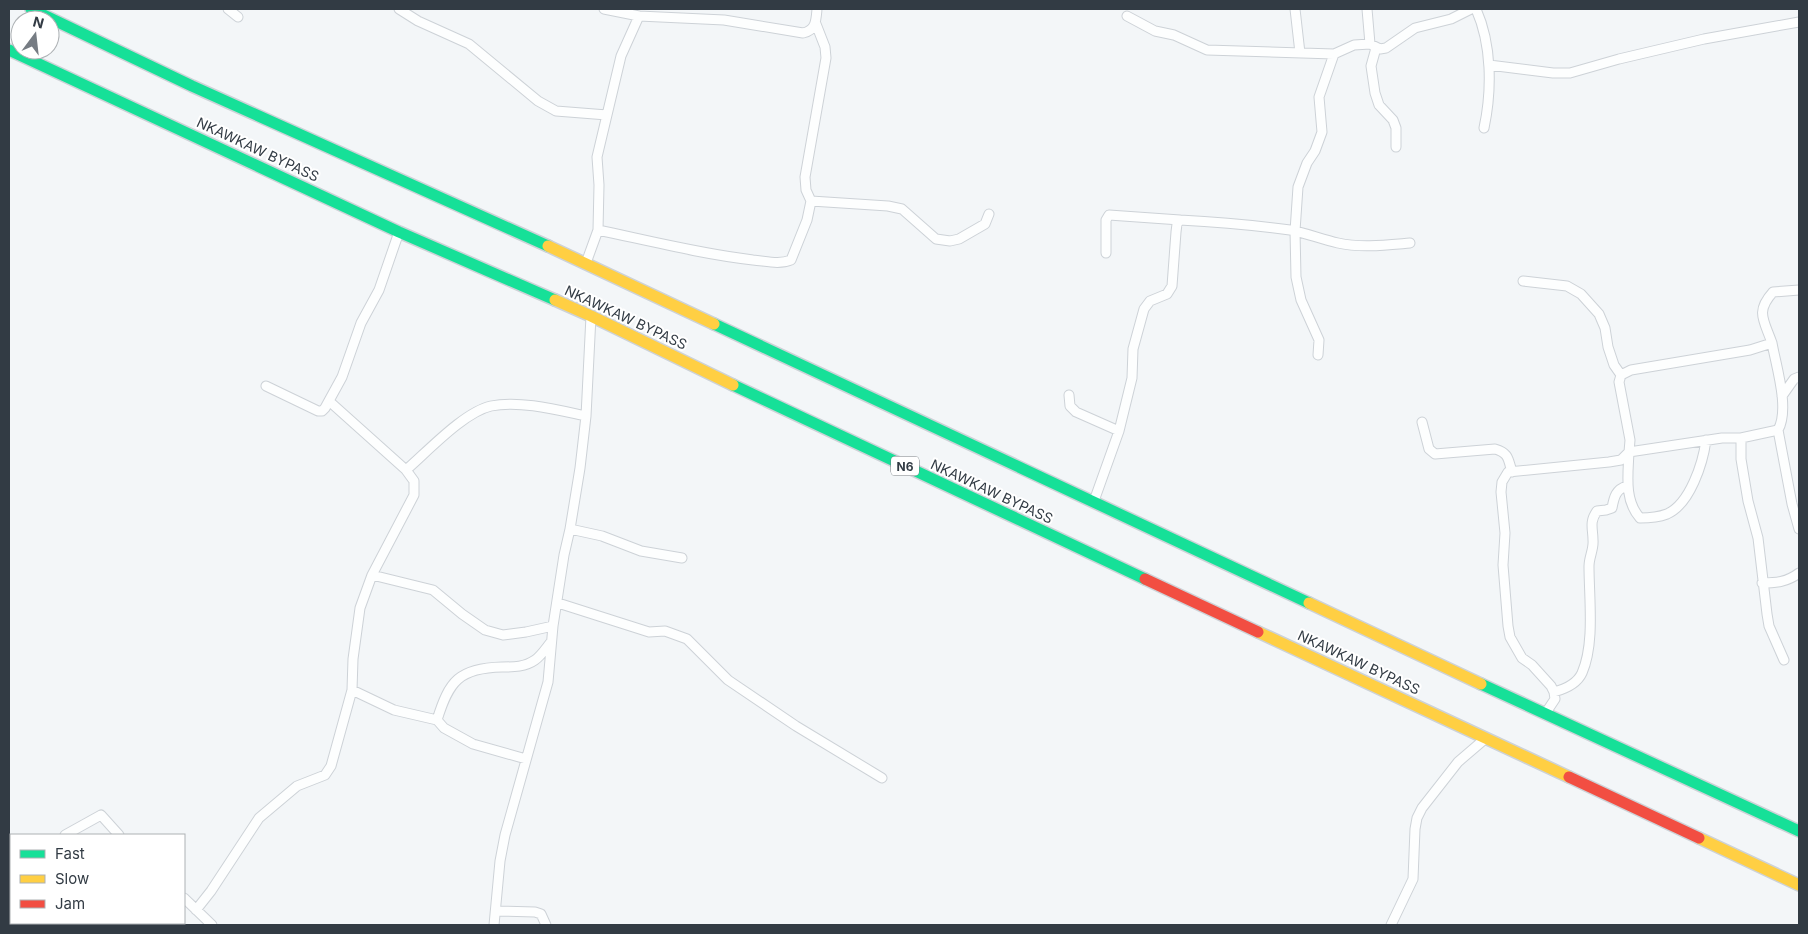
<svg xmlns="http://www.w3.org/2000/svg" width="1808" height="934" font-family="Inter,sans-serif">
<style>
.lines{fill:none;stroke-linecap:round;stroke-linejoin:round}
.street-casing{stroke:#cdd2d7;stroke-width:11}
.fast-casing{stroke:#cdd2d7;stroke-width:14}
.slow-casing{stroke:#cdd2d7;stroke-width:14}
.jam-casing{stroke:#cdd2d7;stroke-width:14}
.street{stroke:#fdfefe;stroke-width:9}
.fast{stroke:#16e098;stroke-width:11}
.slow{stroke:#ffcf43;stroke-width:11}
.jam{stroke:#f24e42;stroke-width:11}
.labels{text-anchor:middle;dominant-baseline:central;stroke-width:4;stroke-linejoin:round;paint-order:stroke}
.shield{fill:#fff;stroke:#70767c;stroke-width:1}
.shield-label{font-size:12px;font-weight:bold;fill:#323b44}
.street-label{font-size:14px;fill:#323b44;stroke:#fff}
</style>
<rect width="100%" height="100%" fill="#f3f6f8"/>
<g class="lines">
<defs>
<path id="street" d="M228 9 238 17
M399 9 418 21 469 44 538 101 556 111 607 115
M604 9 639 16
M1295 9 1300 53
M1476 9C1492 45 1492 90 1484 128
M1127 16 1155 31 1174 35 1207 50 1334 54
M1370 44 1380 49 1386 48 1415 28 1451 19 1471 9
M1376 48 1371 66 1375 93 1379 105 1393 120 1396 128V147
M1489 65 1553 73H1570L1619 59 1704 39 1799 22
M811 201 888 206 902 209 936 239 950 241 959 239 985 224 989 214
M598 230C650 241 701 254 753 260 766 261 779 265 791 260L807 220 811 201 806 190 805 177 826 58 825 47 816 24
M1106 253V220L1109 215 1180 220
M586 263 598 230 599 185 597 157 621 56 639 16 724 20 803 33C816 30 816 21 817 9
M1523 281 1567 286 1581 294 1599 314 1605 328 1608 347 1614 365 1621 375 1619 382 1630 440 1629 452 1621 460 1609 462 1508 472 1502 482 1501 492 1505 533 1503 565 1508 626 1510 637 1522 658 1532 665 1551 686 1554 692 1555 699 1545 714
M1772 343C1776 366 1790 409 1778 430L1741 438V459L1748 501 1758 538 1767 614 1769 626 1784 660
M1318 355 1319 340 1301 300 1296 277 1295 231 1298 187 1307 163 1315 151 1322 132 1319 97 1334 54 1354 45 1370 44 1367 9
M1621 375 1631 370 1750 350 1772 343C1764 320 1755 312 1773 292L1799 290
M266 386 318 411H322L325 408 342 377 361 323 379 290 399 232
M1069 395 1070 406 1076 412 1119 431
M1782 396 1794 379 1799 377
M1422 422 1429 449 1435 454 1495 449C1509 453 1508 459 1512 472
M1778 430 1792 504 1799 529
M1706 440C1703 463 1690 504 1667 514 1659 517 1649 518 1640 518 1624 500 1628 475 1629 452L1722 438H1741
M406 470C428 451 464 412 491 406 520 400 558 410 586 416
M1094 501 1119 431 1132 378 1133 349 1144 309 1150 301 1167 294 1172 286 1176 232 1177 224 1180 220C1217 222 1253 225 1290 230 1306 233 1321 239 1338 243 1361 248 1386 245 1410 243
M570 529 602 536 641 551 682 558
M372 575 433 590 462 614 485 630 503 635 526 632 553 626
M1762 583C1776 583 1787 582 1799 573
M558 603 649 632 665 631 687 639 728 680 796 726 882 778
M352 690 394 710 437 720 444 728 473 744 526 759
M1554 692C1565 689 1577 684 1582 673 1595 643 1589 599 1589 566 1589 557 1594 549 1593 540 1593 529 1589 522 1597 511L1606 510 1612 508C1614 497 1616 489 1627 486
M437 720C449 681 459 668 502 667 514 667 525 667 535 660 541 656 546 648 551 642
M65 835 101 815 119 835
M184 898 212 925
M196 910 211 891 259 818 297 786 325 775 331 766 352 690 353 659 360 608 372 575 414 495V481L406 470 329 401
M496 911 535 912 541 914 546 925
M494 925 500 861 505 835 548 682 553 626 564 555 570 529 580 468 586 416 591 316
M1391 925 1413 879 1415 829 1417 818 1422 808 1458 762 1486 738"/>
<path id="fast" d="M31 9 192 86 548 246
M9 50 399 232 555 300
M714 324 1309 603
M733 385 1145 579
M1481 684 1799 831"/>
<path id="slow" d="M548 246 714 324
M555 300 591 316 733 385
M1309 603 1481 684
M1258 632 1569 777
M1699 838 1799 885"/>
<path id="jam" d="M1145 579 1258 632
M1569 777 1699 838"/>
</defs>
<use href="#street" class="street-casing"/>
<use href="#fast" class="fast-casing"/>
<use href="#slow" class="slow-casing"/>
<use href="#jam" class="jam-casing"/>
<use href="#street" class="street"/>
<use href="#fast" class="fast"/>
<use href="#slow" class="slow"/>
<use href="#jam" class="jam"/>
</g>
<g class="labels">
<rect class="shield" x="891" y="456.5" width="28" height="19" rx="4"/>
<g class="shield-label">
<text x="905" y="466">N6</text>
</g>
<g class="street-label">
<text transform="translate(258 149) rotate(25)">NKAWKAW BYPASS</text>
<text transform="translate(626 317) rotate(25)">NKAWKAW BYPASS</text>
<text transform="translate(992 491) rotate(25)">NKAWKAW BYPASS</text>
<text transform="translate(1359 662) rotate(25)">NKAWKAW BYPASS</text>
</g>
</g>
<rect width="1808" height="934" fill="none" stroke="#323b44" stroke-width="20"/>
<rect x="10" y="834" width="175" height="90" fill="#ffffff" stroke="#adb1b4"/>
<rect x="20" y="850" width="25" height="8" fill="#16e098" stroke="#adb1b4"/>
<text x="55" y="859" font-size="15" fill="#323b44">Fast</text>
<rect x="20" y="875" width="25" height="8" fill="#ffcf43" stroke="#adb1b4"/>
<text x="55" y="884" font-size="15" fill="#323b44">Slow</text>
<rect x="20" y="900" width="25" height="8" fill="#f24e42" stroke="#adb1b4"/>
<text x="55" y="909" font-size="15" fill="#323b44">Jam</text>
<g transform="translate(35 35) rotate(15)"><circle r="24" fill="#ffffff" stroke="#adb1b4"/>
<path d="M0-4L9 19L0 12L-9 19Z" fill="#767c83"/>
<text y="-8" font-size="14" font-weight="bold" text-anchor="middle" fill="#323b44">N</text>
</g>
</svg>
